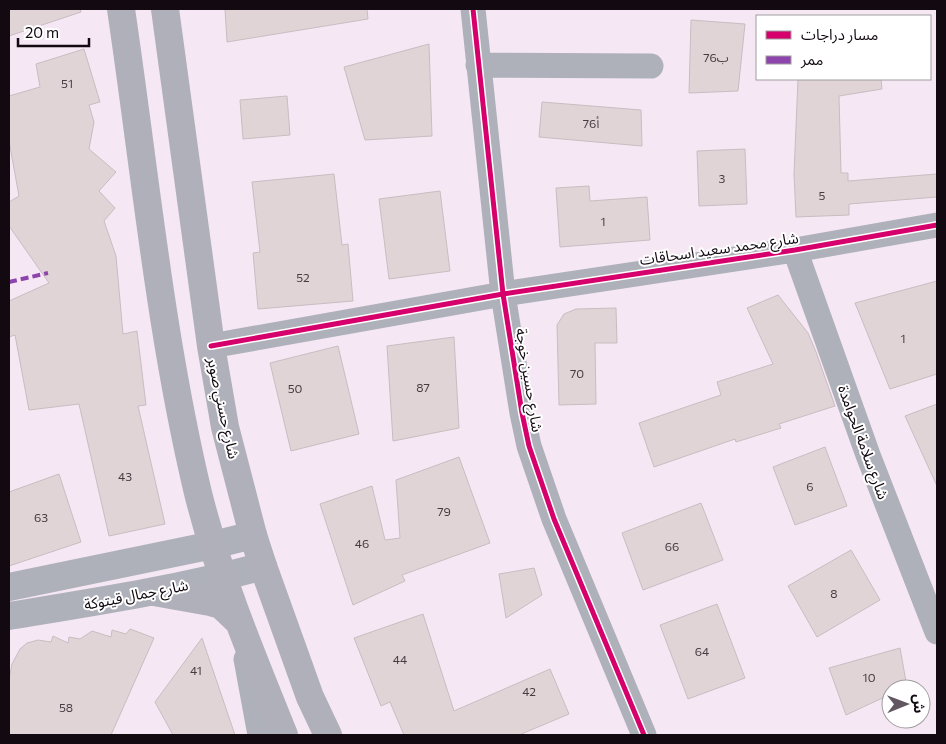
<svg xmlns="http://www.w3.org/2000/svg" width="946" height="744" font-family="Commissioner,'Noto Sans Arabic',sans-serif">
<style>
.building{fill:#e1d4d7;stroke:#c9bdc0}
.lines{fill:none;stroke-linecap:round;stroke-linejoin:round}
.minor{stroke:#afb1ba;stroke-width:25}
.tertiary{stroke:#afb1ba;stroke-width:28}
.secondary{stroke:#afb0ba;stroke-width:28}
.quiet{stroke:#8e44ad;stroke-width:4;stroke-dasharray:8 4;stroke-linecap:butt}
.cycleway-casing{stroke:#fff;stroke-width:8}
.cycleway{stroke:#d6006c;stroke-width:5}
.labels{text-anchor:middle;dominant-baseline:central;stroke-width:4;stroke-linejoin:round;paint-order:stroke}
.number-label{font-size:12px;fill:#463c42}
.street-label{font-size:15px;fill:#120911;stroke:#fff}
</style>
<rect width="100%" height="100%" fill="#f6e7f5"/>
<path class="building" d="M9 9H80L81 12 9 36Z
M225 9H367L368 19 227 42Z
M691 20 745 24 738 91 689 93Z
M429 44 432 136 365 140 344 67Z
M84 49 100 102 89 105 94 122 89 149 116 172 99 191 115 208 104 221 116 256 123 334 137 331 146 405 138 406 165 524 109 536 79 404 29 410 15 335 9 337V301L49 283 9 226V202L19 196 9 141V96L40 87 36 64Z
M798 79H881L882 89 839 96 841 173H848V181L937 174V197L849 204V215L796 217 794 174Z
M287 96 290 135 243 139 240 100Z
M542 102 641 110 642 146 539 137Z
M745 149 747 204 699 206 697 151Z
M334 174 342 245 348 244 353 301 258 309 253 253 260 252 252 182Z
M589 186 590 201 647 197 650 240 560 247 556 188Z
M440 191 450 271 389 279 379 199Z
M937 281V374L890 389 855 303Z
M778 295 808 333 816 352 835 406 779 424 781 428 736 442 735 439 654 467 639 423 721 395 717 382 773 364 747 308Z
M616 308 617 343H595L596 404 559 405 557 325 564 314 576 309Z
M454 337 459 428 393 441 387 346Z
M338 346 359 434 291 451 270 363Z
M937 404V486L905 416Z
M825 447 847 506 795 525 773 467Z
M459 457 490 543 402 575 405 581 353 605 320 504 372 486 385 540 400 538 396 480Z
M59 474 81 542 9 566V492Z
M701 503 723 560 643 590 622 533Z
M851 550 880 600 817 637 788 586Z
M534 568 542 595 506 618 499 574Z
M717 604 745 678 688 699 660 625Z
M423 614 454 711 550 669 569 714 519 735H404L390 702 381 706 354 638Z
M130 629 154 638 111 735H9V679L12 664 20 649 27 643 38 640 51 642 53 636 68 643 69 637 80 639 92 631 111 637 112 630 126 634Z
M202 638 235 735H173L155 702Z
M900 648 907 687 902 689H891V694L846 715 829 668Z"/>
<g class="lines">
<path class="minor" d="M473 9 503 294 522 413 529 446 554 519 644 735
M478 65 651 66
M795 250 868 455 937 632
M211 346 503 294 795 250 937 225
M246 659 260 735"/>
<path class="tertiary" d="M9 587 213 545 253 535
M9 616C94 602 179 589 263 566"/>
<path class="secondary" d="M121 9C145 171 160 334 198 493 219 577 252 656 284 735
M165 9 211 346 225 427 253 535 263 566 310 697 328 735
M154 592 210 602 221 605 239 622"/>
<path class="quiet" d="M9 282 48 273"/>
<defs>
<path id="cycleway" d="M473 9 503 294 522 413 529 446 554 519 644 735
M211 346 503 294 795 250 937 225"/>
</defs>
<use href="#cycleway" class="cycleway-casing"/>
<use href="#cycleway" class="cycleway"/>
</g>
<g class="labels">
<g class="number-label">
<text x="716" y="57">76ب</text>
<text x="67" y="83">51</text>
<text x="591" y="123">76أ</text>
<text x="722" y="178">3</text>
<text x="822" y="195">5</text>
<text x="603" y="221">1</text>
<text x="303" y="277">52</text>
<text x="903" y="338">1</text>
<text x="577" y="373">70</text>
<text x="423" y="387">87</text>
<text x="295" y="388">50</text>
<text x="125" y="476">43</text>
<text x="810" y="486">6</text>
<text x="444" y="511">79</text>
<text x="41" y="517">63</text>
<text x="362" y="543">46</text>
<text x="672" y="546">66</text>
<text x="834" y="593">8</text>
<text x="702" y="651">64</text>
<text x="400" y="659">44</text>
<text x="196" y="670">41</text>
<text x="869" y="677">10</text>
<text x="529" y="691">42</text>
<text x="66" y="707">58</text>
</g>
<g class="street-label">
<text transform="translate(719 248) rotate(-8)">شارع محمد سعيد اسحاقات</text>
<text transform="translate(530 380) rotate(81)">شارع حسين خوجة</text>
<text transform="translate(224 408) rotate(78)">شارع حسني صوبر</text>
<text transform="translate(864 442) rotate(70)">شارع سلامة الحوامدة</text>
<text transform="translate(136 594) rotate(-11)">شارع جمال قيتوكة</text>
</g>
</g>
<rect width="946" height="744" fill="none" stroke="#120911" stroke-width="20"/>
<rect x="756" y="15" width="175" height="65" fill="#ffffff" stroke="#a09da0"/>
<rect x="766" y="31" width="25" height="8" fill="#d6006c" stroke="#a09da0"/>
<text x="801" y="40" font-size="15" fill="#120911">مسار دراجات</text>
<rect x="766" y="56" width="25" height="8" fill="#8e44ad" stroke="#a09da0"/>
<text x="801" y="65" font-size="15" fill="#120911">ممر</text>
<g transform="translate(906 704) rotate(89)"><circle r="24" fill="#ffffff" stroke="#a09da0"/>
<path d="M0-4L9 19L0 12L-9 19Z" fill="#625761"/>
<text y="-8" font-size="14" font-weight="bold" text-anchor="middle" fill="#120911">ش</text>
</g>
<path d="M18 38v8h71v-8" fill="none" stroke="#120911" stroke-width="2.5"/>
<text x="25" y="38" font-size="15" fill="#120911" stroke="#ffffff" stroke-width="4" paint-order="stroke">20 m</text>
</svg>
